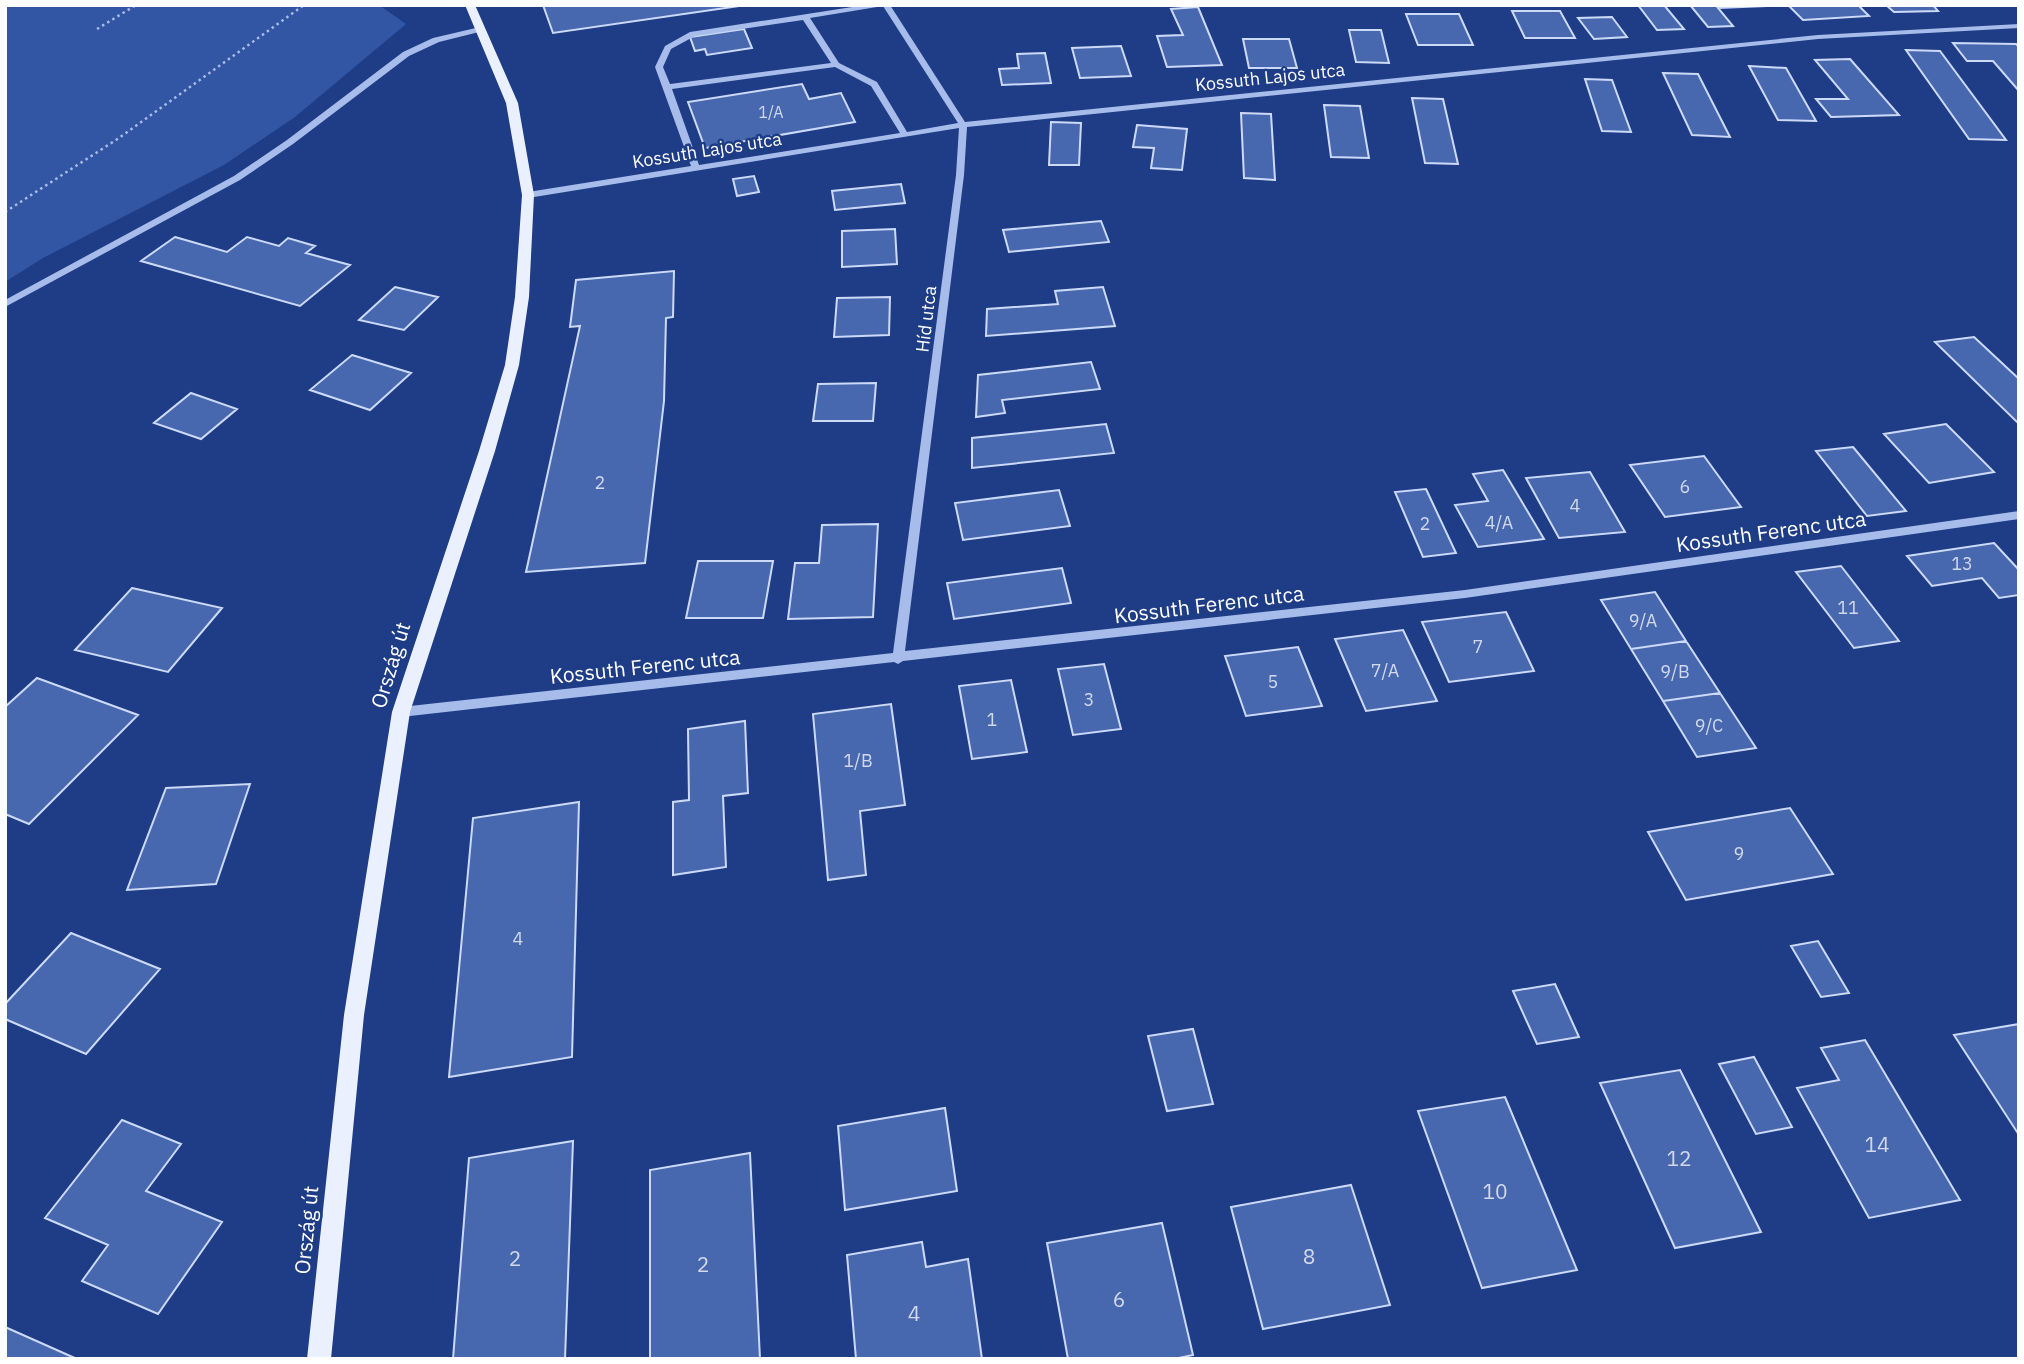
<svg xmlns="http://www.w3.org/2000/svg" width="2024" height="1364" font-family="'IBM Plex Sans',sans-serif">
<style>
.green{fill:#3255a4}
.building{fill:#4767af;stroke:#ccdaf8;stroke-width:2}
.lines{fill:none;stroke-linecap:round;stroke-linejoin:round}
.path{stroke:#a7bcea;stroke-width:2.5;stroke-dasharray:2.5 3.5;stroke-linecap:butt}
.minor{fill:#a7bcea;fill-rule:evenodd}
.major{fill:#ebf0fe;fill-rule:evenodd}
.labels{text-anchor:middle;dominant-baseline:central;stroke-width:5;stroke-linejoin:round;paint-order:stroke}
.far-number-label{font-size:16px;fill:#d1d9eb}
.far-street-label{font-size:18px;fill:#fff;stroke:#1e3d86}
.number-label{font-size:18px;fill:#d1d9eb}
.street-label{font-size:21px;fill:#fff;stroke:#1e3d86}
.near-number-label{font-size:21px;fill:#d1d9eb}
</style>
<rect width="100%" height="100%" fill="#1e3d86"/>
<path class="green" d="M5 5H379L406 24 295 117 224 165 43 258 5 282Z"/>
<path class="building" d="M543 5H746L553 33Z
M1638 5H1664L1684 29 1657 30Z
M1690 5H1764L1765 6 1718 8 1733 26 1708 27Z
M1788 5H1858L1869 16 1803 20Z
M1886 5H1933L1938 11 1894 12Z
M1198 7 1222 65 1167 67 1157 36 1183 35 1171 9Z
M1512 11H1560L1575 38H1525Z
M1406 14H1459L1473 45H1418Z
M1612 17 1627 37 1594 39 1578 18Z
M744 29 752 48 707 55 705 49 695 51 690 37Z
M1349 30H1381L1389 63 1356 62Z
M1243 39H1289L1297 68H1249Z
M1953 43 2016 44 2019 47V91L1993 61H1967Z
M1121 46 1131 76 1080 78 1072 48Z
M1906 50 1940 51 2006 140 1969 139Z
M1045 53 1051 83 1002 85 999 69 1019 68 1017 54Z
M1850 59 1899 115 1831 117 1816 99H1848L1815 60Z
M1749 66 1786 68 1816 121 1778 120Z
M1663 73 1698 74 1730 137 1692 135Z
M1585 79 1612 80 1631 132 1602 131Z
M802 84 809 99 841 93 855 122 705 148 688 102Z
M1412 98 1443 99 1458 164 1425 163Z
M1324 105 1360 106 1369 158 1331 157Z
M1241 113 1271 114 1275 180 1244 178Z
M1051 122 1081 123 1079 165H1049Z
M1137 125 1187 129 1182 170 1151 168 1154 148 1133 147Z
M754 176 759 192 737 196 733 179Z
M901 184 905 203 835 210 832 191Z
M1101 221 1109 242 1009 252 1003 230Z
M895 229 897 264 842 267V231Z
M175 237 227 252 247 237 279 246 288 238 315 246 306 253 350 265 300 306 141 261Z
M674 271 673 317 666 318 664 401 645 563 526 572 580 326 570 327 576 280Z
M395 287 438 297 404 330 359 320Z
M1103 287 1115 326 986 336 987 309 1058 304 1055 291Z
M890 297 889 335 834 337 837 298Z
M1974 337 2019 379V424L1935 342Z
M352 355 411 373 370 410 310 390Z
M1091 362 1100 389 1002 400 1005 413 976 417 978 375Z
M876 383 873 421H813L818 384Z
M191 393 237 409 201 439 154 423Z
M1106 424 1114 453 972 468V438Z
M1946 424 1994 472 1929 483 1884 434Z
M1853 447 1906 511 1867 516 1816 451Z
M1704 456 1741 507 1665 517 1630 465Z
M1503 470 1544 539 1478 547 1455 505 1488 501 1473 474Z
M1590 472 1625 532 1559 538 1526 478Z
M1426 489 1456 553 1423 557 1395 492Z
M1059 490 1070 526 963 540 955 503Z
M878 524 873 617 788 619 795 563H819L822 525Z
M1994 543 2019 570V595L1999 598 1982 578 1932 586 1907 556Z
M698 561H773L763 618H686Z
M1841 566 1899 641 1854 648 1796 572Z
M1062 568 1071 603 954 619 947 583Z
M132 588 222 608 168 672 75 650Z
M1655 592 1686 641 1631 649 1601 600Z
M1506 612 1534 671 1449 682 1422 622Z
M1403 630 1437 701 1366 711 1335 639Z
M1686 641 1720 693 1663 701 1631 649Z
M1298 647 1322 706 1246 716 1225 656Z
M1104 664 1121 729 1073 735 1058 669Z
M37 678 138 715 29 824 5 814V707Z
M1011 680 1027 752 972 759 959 686Z
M1720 693 1756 748 1697 757 1663 701Z
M891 704 905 805 860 811 866 875 828 880 813 714Z
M745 721 748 793 723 796 726 867 673 875V802L689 800 688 729Z
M250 784 216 884 127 890 166 788Z
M579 802 572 1057 449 1077 473 818Z
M1790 808 1833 874 1686 900 1648 832Z
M71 933 160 969 86 1054 5 1019V1004Z
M1818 941 1849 993 1821 997 1791 946Z
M1555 984 1579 1037 1537 1044 1513 991Z
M2019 1024V1135L1954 1035Z
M1193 1029 1213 1104 1167 1111 1148 1036Z
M1865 1040 1960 1200 1869 1218 1797 1088 1839 1080 1821 1048Z
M1754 1057 1792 1127 1756 1134 1719 1064Z
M1680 1070 1761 1232 1675 1248 1600 1083Z
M1505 1097 1577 1270 1482 1288 1418 1111Z
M945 1108 957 1191 845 1210 838 1126Z
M122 1120 181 1144 146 1191 222 1222 158 1314 82 1281 108 1245 45 1218Z
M573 1141 565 1359H453L469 1158Z
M750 1153 760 1359H650V1170Z
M1351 1185 1390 1305 1263 1329 1231 1207Z
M1162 1223 1193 1355 1174 1359H1068L1047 1243Z
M922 1242 926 1267 968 1259 982 1359H856L847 1255Z
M5 1327 77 1359H5Z"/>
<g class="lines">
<path class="path" d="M97 29 136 5
M5 212 119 138 304 5"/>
<path class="minor" d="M865 5H890L965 122 1818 35 2019 24V28L1818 39 967 127 964 175 905 651 1465 590 2019 511V519L1465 598 903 661 898 664 894 662 401 717 397 715 395 712 397 709 401 707 893 653 956 175 959 128 528 198 524 195 528 192 691 166 655 67 665 46 690 32ZM883 6 958 123 907 132 877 82 839 63 810 18ZM803 20 831 63 670 84 663 67 671 49 695 36ZM835 67 871 86 900 133 699 165 672 89Z
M480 27H483V31L439 42 409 56 293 144 240 180 5 307V300L234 176 287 140 403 52 433 38Z"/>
<path class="major" d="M465 5H475L518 103 534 195 529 297 519 365 495 451 410 712 364 1015 331 1359H307L344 1015 392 712 479 451 505 365 515 297 522 195 506 103Z"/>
</g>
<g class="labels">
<g class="far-number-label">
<text x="771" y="112">1/A</text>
</g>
<g class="far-street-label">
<text transform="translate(1270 77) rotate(-6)">Kossuth Lajos utca</text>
<text transform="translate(707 150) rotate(-9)">Kossuth Lajos utca</text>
<text transform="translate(926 319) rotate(-83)">Híd utca</text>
</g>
<g class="number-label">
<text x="600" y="482">2</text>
<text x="1685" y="486">6</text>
<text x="1575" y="505">4</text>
<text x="1499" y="522">4/A</text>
<text x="1425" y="523">2</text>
<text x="1962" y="563">13</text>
<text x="1848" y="607">11</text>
<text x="1643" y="620">9/A</text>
<text x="1478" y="646">7</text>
<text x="1385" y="670">7/A</text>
<text x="1675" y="671">9/B</text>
<text x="1273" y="681">5</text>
<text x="1089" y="699">3</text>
<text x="992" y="719">1</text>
<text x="1709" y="725">9/C</text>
<text x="858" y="760">1/B</text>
<text x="1739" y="853">9</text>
<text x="518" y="938">4</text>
</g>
<g class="street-label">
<text transform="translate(1771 531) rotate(-8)">Kossuth Ferenc utca</text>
<text transform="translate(1209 604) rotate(-7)">Kossuth Ferenc utca</text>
<text transform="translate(390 665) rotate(-73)">Ország út</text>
<text transform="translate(645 666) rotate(-6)">Kossuth Ferenc utca</text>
<text transform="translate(306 1230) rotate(-84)">Ország út</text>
</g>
<g class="near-number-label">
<text x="1877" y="1144">14</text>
<text x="1679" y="1158">12</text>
<text x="1495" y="1191">10</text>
<text x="1309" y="1256">8</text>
<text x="515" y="1258">2</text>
<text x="703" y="1264">2</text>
<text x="1119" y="1299">6</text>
<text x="914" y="1313">4</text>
</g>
</g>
<rect width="2024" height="1364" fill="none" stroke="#ffffff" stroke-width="14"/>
</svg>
